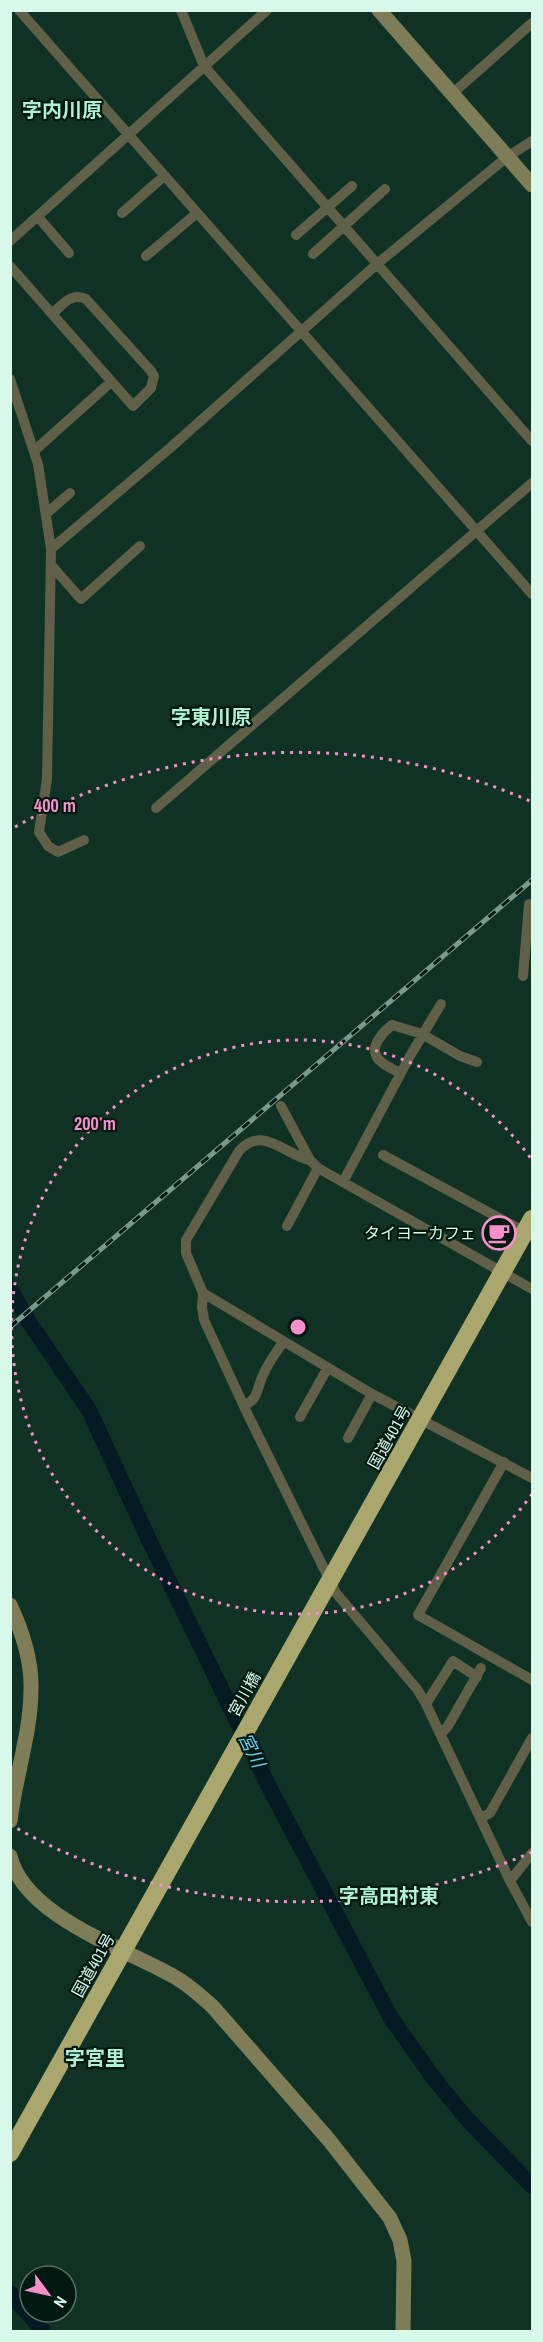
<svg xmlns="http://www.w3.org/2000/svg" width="543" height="2342" font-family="'Archivo Narrow','Noto Sans JP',sans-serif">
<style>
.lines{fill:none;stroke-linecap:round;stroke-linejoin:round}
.river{stroke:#041a23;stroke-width:16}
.street{stroke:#605f48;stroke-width:10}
.secondary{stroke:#7e7d58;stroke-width:15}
.highway{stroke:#a9a76e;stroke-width:18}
.rail-casing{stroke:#789a8c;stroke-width:5}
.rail{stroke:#00180f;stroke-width:3;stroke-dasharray:9;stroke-linecap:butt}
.ring{fill:none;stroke:#f98fca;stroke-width:3;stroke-dasharray:3 6}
.labels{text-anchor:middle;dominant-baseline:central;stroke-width:4.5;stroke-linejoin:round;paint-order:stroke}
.poi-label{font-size:16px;fill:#d8f9ea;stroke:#00180f;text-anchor:end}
.street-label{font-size:16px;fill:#d8f9ea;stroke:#00180f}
.water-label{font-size:18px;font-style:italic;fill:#69d2fc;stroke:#00180f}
.quarter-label{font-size:20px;font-weight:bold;fill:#aef1d5;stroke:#00180f}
.centre{fill:#f98fca;stroke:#00180f;stroke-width:3}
.ring-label{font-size:18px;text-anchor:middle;font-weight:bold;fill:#f98fca;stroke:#00180f;stroke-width:4.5;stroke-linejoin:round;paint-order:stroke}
</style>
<rect width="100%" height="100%" fill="#0f3225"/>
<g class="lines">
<path class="river" d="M10 1288 27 1319 89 1410 149 1540 268 1785 391 2018 435 2080 468 2120 532 2186
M10 2293 44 2332"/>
<path class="street" d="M19 10 532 594
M181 10 204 66 532 441
M452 94 532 23
M122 213 164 176
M38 217 69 253
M296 235 352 186
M10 241 267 10
M313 254 385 189
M146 256 197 213
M10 266 133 406 151 388 154 376 151 371 86 299C72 292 63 304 53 313
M10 379 38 464 51 549 47 779 39 832 48 846 58 852 84 840
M34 451 111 382
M47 513 70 493
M51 549 170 448 377 264 507 157 532 141
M51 565 81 599 140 546
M156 808 532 483
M523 976 529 904 532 905
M400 1073C393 1069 379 1064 376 1055 371 1045 384 1031 392 1025L422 1034 460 1056 477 1062
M281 1106 310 1160 318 1168 532 1289
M383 1155 525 1232
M310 1160C286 1156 263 1124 239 1151L186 1240V1253L203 1293 372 1394 532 1478
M343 1182 410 1056 441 1004
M287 1226 318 1168
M203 1293 202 1307 204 1320 248 1415 336 1593 417 1689 426 1704 510 1881 532 1922
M244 1405C259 1400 257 1387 263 1375 268 1363 276 1353 283 1342
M300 1417 327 1369
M348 1438 372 1394
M504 1462 418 1615 532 1680
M426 1704 453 1661 477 1677
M441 1734 448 1726 481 1668
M481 1818 490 1813 532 1738
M510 1881 532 1853"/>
<path class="secondary" d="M379 10 532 185
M10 1605C22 1631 32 1660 31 1689 31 1733 15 1777 10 1821
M10 1856C24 1916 124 1948 173 1976 188 1984 201 1996 213 2007L329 2140 390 2218 400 2240 404 2261 403 2332"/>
<path class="highway" d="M10 2153 532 1219"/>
<defs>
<path id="rail" d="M10 1327 532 880"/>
</defs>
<use href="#rail" class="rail-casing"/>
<use href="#rail" class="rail"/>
</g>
<g class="ring">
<path d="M532 1494A287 287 0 1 1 532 1160"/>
<path d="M532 1852A575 575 0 0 1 11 1825M15 827A575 575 0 0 1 532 802"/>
</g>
<defs>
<symbol id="cafe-ring" viewBox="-11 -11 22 22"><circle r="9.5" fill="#00180f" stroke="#f98fca" stroke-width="1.5"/><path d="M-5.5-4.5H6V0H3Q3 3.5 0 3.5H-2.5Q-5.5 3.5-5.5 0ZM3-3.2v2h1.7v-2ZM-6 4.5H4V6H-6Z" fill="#f98fca"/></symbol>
</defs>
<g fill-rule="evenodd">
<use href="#cafe-ring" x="480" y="1214" width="38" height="38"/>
</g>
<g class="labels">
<g class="poi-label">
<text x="476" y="1233">タイヨーカフェ</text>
</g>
<g class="street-label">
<text transform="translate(389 1437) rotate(-61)">国道401号</text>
<text transform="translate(244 1694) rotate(-61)">宮川橋</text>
<text transform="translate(93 1965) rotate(-61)">国道401号</text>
</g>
<g class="water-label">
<text transform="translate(252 1750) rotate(64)">宮川</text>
</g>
<g class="quarter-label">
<text x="62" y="109">字内川原</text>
<text x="211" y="716">字東川原</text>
<text x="389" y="1895">字高田村東</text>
<text x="95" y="2057">字宮里</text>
</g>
</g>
<circle cx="298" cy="1327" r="9" class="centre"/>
<g class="ring-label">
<text x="55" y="812">400 m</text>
<text x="95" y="1130">200 m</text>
</g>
<rect width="543" height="2342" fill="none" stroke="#d8f9ea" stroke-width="24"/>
<g transform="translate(48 2294) rotate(123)"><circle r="28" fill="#00180f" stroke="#567267" stroke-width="1.5"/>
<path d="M0-4.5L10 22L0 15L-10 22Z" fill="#f98fca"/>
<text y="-9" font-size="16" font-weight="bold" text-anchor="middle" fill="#d8f9ea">N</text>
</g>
</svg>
